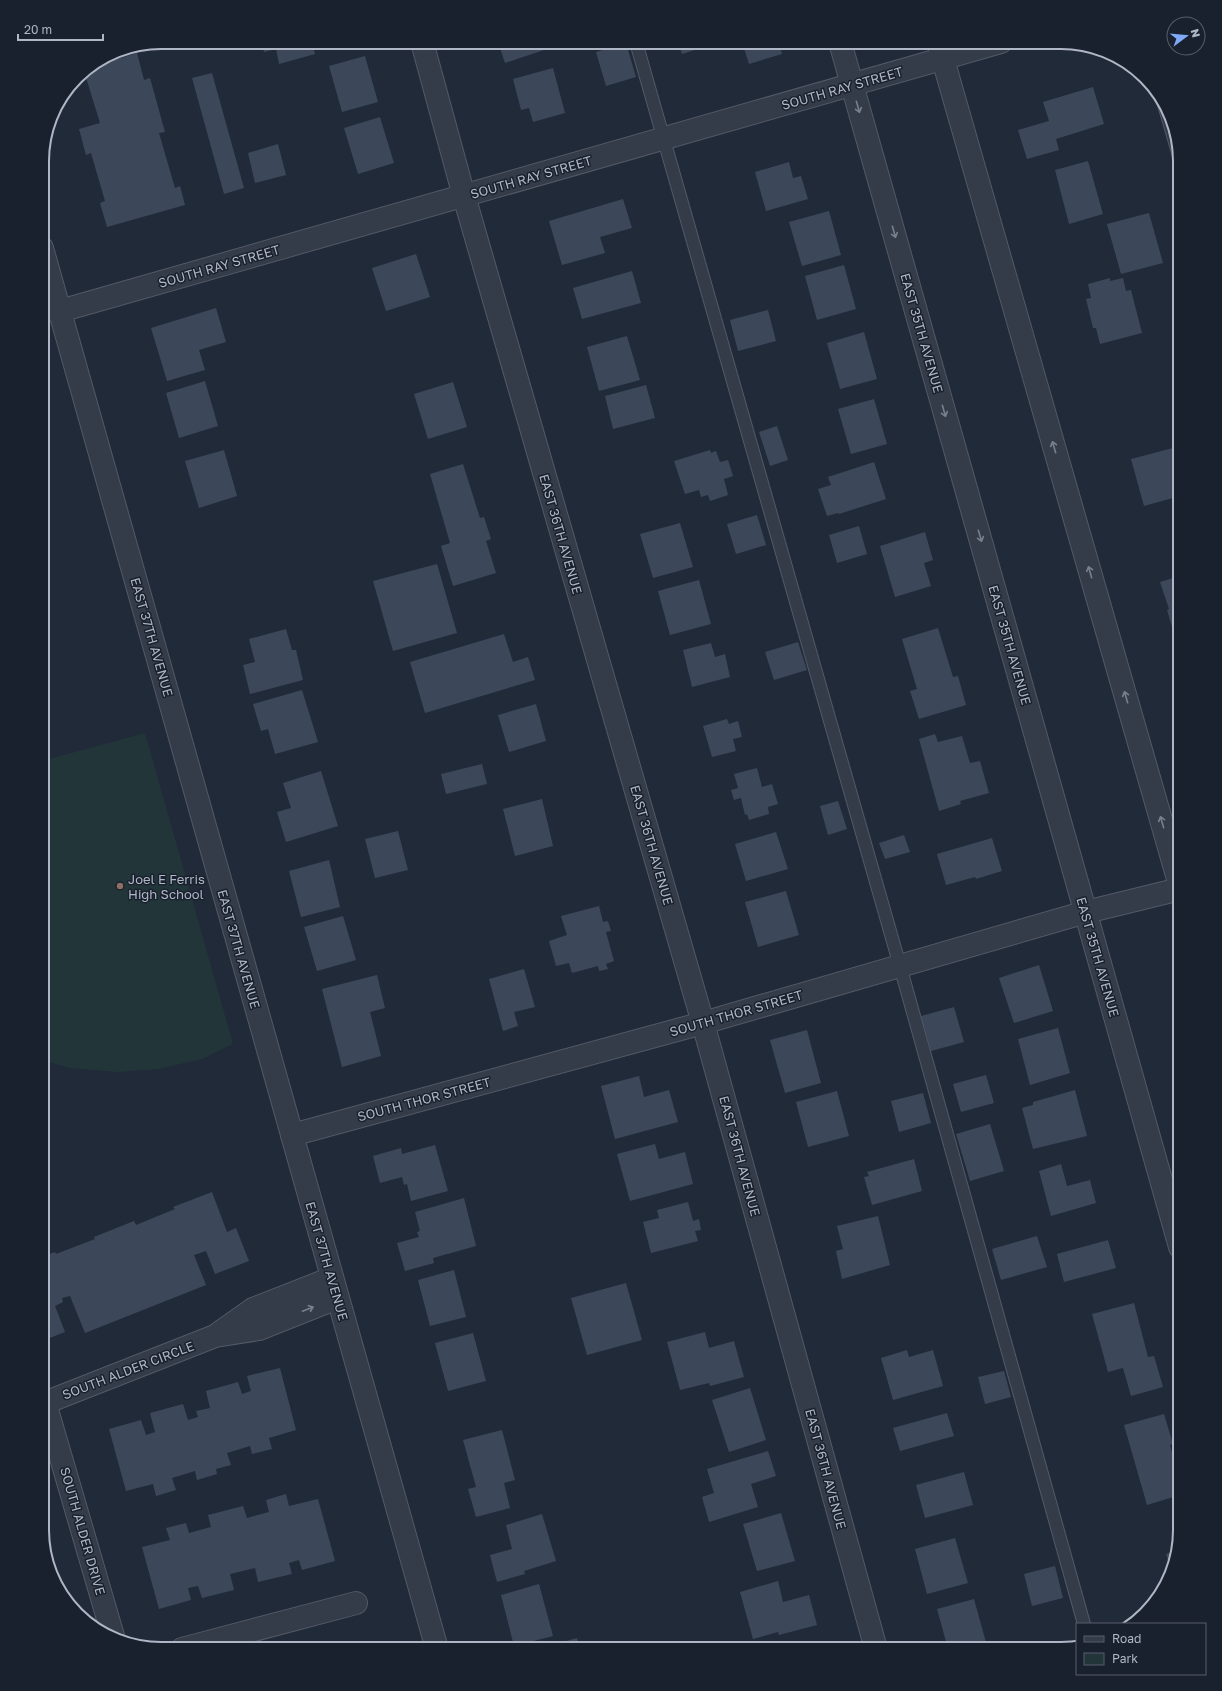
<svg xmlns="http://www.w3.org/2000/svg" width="1222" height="1691" font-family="'Golos Text',sans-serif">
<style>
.green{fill:#22363a}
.building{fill:#3c4859}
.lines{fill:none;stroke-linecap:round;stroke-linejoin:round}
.service-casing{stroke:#525967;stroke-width:14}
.minor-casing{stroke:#525967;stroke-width:24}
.tertiary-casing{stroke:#525967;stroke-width:24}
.service{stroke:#343c49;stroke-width:12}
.minor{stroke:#343c49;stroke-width:22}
.tertiary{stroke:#343c49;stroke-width:22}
.oneway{stroke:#787f8e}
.education-dot{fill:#8d6e63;stroke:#1a212e;stroke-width:1.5}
.labels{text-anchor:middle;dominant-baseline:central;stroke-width:3;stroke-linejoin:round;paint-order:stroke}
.street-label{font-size:13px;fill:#afb6c6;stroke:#1a212e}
.poi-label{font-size:13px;fill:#afb6c6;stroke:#1a212e;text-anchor:start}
.rim{fill:none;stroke:#afb6c6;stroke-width:2}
</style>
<rect width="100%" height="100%" fill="#202a39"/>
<path class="green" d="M145 733 233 1044 202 1059 158 1069 117 1072 70 1068 42 1060V761Z"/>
<path class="building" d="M261 42H312L315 54 279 64 276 49 264 52Z
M498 42H542L544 50 505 63Z
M678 42H720L682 54Z
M742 42H779L782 54 749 64Z
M626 43 636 77 606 86 596 52Z
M137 53 144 80 150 78 165 132 159 133 175 188 180 186 185 205 107 227 100 203 105 201 91 153 86 155 79 129 100 123 84 71 91 67Z
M365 56 378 102 342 112 329 66Z
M553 68 565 113 533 122 529 108 521 110 513 79Z
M212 73 244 188 224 194 192 78Z
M1093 87 1104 124 1056 139 1059 150 1027 159 1018 130 1049 121 1043 102Z
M380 117 394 163 358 174 344 128Z
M278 144 286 175 255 183 248 153Z
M1088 161 1103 214 1069 224 1055 170Z
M789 162 793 178 801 176 808 199 766 211 755 172Z
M623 199 632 228 600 237 605 253 562 265 549 221Z
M829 211 841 255 802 266 789 222Z
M1149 213 1163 263 1121 274 1107 224Z
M416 254 430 297 386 311 372 268Z
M844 265 856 309 817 320 805 276Z
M632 271 641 303 582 319 573 288Z
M1110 278V281L1123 278 1126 291 1131 290 1142 333 1100 344 1096 328H1093L1086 299 1091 298 1088 284Z
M216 308 226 342 199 350 205 370 167 381 151 328Z
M768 310 776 341 738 351 730 320Z
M864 332 877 379 840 389 827 343Z
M627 336 640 380 599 391 587 347Z
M205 381 218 426 179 438 166 393Z
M453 382 467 427 428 439 414 394Z
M646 385 655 418 613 429 605 396Z
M874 399 887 444 851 454 838 409Z
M777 426 788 460 770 466 759 432Z
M1173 448 1180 473V496L1144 506 1131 459Z
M224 450 237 496 199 508 185 461Z
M710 450 711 453 716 451 720 462 728 460 733 476 724 479 728 495 710 501 708 495 701 497 699 490 685 494 674 461Z
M874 462 886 499 839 514 838 513 827 516 818 489 831 485 828 477Z
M463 464 480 518 484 517 491 539 486 541 496 573 453 586 441 546 450 543 430 474Z
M757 515 766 545 736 554 727 524Z
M680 523 693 567 653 578 640 534Z
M859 526 867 554 837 563 829 535Z
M925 532 933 560 924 563 931 586 895 597 880 546Z
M437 564 457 633 393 651 373 581Z
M1180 576V624L1172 627 1167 610 1169 609 1160 582Z
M699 580 711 624 670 635 658 591Z
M938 628 953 677 958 676 966 705 919 719 910 691 917 689 902 639Z
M286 629 292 650H296L303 680 250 694 243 665 255 662 249 639Z
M504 634 513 662 528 657 535 680 425 713 410 662Z
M798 642 807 670 774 680 765 652Z
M711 643 715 657 725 654 730 677 692 687 683 650Z
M302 690 318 742 275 754 268 729 261 731 253 704Z
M536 704 546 741 509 752 498 715Z
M727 719 729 724 738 721 742 737 733 739 736 751 712 757 703 726Z
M935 734 938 742 962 736 970 763 980 761 989 793 960 801 961 804 939 811 919 739Z
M482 764 487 784 446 794 441 774Z
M757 768 762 787 772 784 778 804 768 807 769 814 749 820 747 814 745 815 741 798 734 800 731 790 738 788 734 774Z
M321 771 338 826 286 842 277 812 291 808 283 783Z
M542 799 553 846 515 856 503 809Z
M838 801 847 829 828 835 820 806Z
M398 831 408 870 375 878 365 839Z
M776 832 788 869 746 881 735 844Z
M904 835 910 852 885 859 879 843Z
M992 838 1002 871 976 879 975 877 946 885 937 854Z
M329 860 340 907 301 917 289 871Z
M786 891 799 935 758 947 745 902Z
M599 906 603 922 608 921 611 931 606 932 614 961 606 964 608 969 599 971 598 966 572 973 569 963 556 966 549 941 567 935 561 916Z
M343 916 356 960 317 971 304 927Z
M1039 965 1053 1011 1014 1023 999 978Z
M524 969 535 1007 514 1012 518 1026 503 1031 489 979Z
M377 975 385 1008 370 1012 381 1056 342 1067 322 989Z
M954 1007 964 1042 931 1051 921 1016Z
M1058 1028 1070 1073 1030 1085 1018 1039Z
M807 1030 821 1083 785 1093 770 1040Z
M986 1075 994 1103 961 1112 953 1084Z
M639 1076 644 1097 669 1090 678 1122 615 1139 601 1086Z
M1075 1090 1087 1136 1033 1149 1022 1108 1033 1105V1102Z
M837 1091 849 1136 808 1147 796 1102Z
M923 1093 931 1123 899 1132 891 1101Z
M990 1124 1004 1171 970 1181 956 1134Z
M655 1144 659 1159 685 1152 693 1184 630 1201 617 1154Z
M435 1145 448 1191 411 1201 407 1184 404 1185 402 1177 380 1183 373 1156 401 1148 402 1154Z
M914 1159 922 1191 872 1205 864 1177 869 1176 867 1172Z
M1061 1164 1067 1186 1090 1180 1096 1203 1051 1216 1039 1171Z
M212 1192 227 1232 236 1228 249 1261 215 1274 206 1251 194 1255 206 1285 85 1333 70 1296 62 1298 63 1302 55 1306 65 1332 42 1341V1257L55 1252 56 1254 95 1239 94 1237 134 1221 136 1225 175 1209 173 1207Z
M464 1198 476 1246 433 1258 434 1263 405 1271 397 1243 419 1237 417 1232 420 1231 415 1212Z
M688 1202 693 1221 699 1219 701 1230 695 1231 698 1241 651 1253 643 1222 659 1218 657 1210Z
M878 1216 890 1265 842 1279 836 1251 843 1249 837 1226Z
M1037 1236 1047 1267 1001 1280 992 1249Z
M1108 1240 1116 1268 1064 1282 1057 1254Z
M454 1270 466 1317 430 1326 418 1280Z
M626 1283 642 1340 587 1355 571 1298Z
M1134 1303 1148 1357 1154 1356 1163 1387 1131 1396 1123 1368 1108 1372 1092 1314Z
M705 1332 709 1348 734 1341 744 1377 710 1386 709 1383 680 1390 667 1342Z
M473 1333 486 1381 448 1391 435 1343Z
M907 1350 909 1357 933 1350 943 1386 893 1400 881 1358Z
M280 1368 296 1430 269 1438 272 1449 252 1454 250 1446 227 1453 231 1465 216 1469 217 1474 197 1480 195 1471 172 1478 176 1490 156 1496 153 1484 126 1491 109 1429 141 1420 146 1435 155 1432 150 1413 183 1404 188 1420 198 1417 196 1411 210 1408 206 1391 238 1382 242 1394 251 1391 247 1376Z
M1004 1371 1011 1397 985 1404 978 1377Z
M750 1388 766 1440 729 1452 712 1400Z
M947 1413 954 1436 900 1451 893 1428Z
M1164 1414 1173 1444 1170 1445 1180 1483V1495L1147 1505 1124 1425Z
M502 1430 515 1480 504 1483 510 1508 476 1517 468 1489 476 1487 463 1440Z
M768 1451 776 1476 751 1484 758 1507 709 1522 702 1497 714 1493 707 1469Z
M964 1472 973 1505 925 1518 916 1485Z
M286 1494 289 1506 318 1499 335 1561 302 1570 299 1560 289 1563 292 1574 258 1582 255 1568 230 1574 234 1590 202 1598 198 1586 188 1588 191 1600 159 1609 142 1547 170 1540 166 1528 186 1523 189 1533 211 1527 208 1515 243 1506 247 1518 269 1512 266 1500Z
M781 1513 795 1561 757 1571 743 1524Z
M542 1514 556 1561 524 1571 525 1574 497 1582 490 1555 512 1549 506 1525Z
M1179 1532 1175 1547 1172 1534Z
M955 1538 968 1583 927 1594 915 1549Z
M1174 1551 1170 1568 1166 1554Z
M1055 1566 1063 1598 1032 1606 1024 1574Z
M778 1581 783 1602 809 1595 817 1625 779 1635 778 1632 753 1639 740 1592Z
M539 1584 553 1636 514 1646 501 1595Z
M974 1599 987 1646 977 1649H948L937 1609Z
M577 1638 580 1649H541V1648Z
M356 1645 357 1649H343V1648Z"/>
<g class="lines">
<defs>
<path id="service" d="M636 42 900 966 1084 1624
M1163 101 1179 156
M42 317 60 311"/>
<path id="minor" d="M422 42 464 196 703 1023 876 1649
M840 42 1180 1247
M938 42 1180 886
M292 1135 703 1023 1086 912 1180 889
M219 1333 253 1309 332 1278
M45 1403 113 1636
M42 1404 215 1336 259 1329 337 1298
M182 1649 356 1603"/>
<path id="tertiary" d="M42 248 437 1649
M60 311 1001 42"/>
</defs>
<use href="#service" class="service-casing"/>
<use href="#minor" class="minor-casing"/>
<use href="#tertiary" class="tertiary-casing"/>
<use href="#service" class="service"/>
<use href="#minor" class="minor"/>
<use href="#tertiary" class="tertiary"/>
</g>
<defs><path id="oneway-shaft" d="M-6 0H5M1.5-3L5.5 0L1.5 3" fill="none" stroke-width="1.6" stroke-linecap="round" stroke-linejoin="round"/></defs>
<g class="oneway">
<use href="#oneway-shaft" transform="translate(858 107) rotate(74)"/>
<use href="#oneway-shaft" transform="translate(894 232) rotate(74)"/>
<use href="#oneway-shaft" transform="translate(944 411) rotate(74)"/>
<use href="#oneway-shaft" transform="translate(1054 447) rotate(-106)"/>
<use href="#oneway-shaft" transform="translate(980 536) rotate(74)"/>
<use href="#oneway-shaft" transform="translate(1090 572) rotate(-106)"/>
<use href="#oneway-shaft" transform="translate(1126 697) rotate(-106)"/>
<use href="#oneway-shaft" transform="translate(1162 822) rotate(-106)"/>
<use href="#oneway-shaft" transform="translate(308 1309) rotate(-21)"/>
</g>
<circle class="education-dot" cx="120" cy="886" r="4"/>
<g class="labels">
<g class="street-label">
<text transform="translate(842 88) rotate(-16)">SOUTH RAY STREET</text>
<text transform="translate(531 177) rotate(-16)">SOUTH RAY STREET</text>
<text transform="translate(219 266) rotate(-16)">SOUTH RAY STREET</text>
<text transform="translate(922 333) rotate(74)">EAST 35TH AVENUE</text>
<text transform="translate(561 534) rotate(74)">EAST 36TH AVENUE</text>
<text transform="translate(152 637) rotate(74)">EAST 37TH AVENUE</text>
<text transform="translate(1010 645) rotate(74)">EAST 35TH AVENUE</text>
<text transform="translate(652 845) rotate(74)">EAST 36TH AVENUE</text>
<text transform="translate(239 949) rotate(74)">EAST 37TH AVENUE</text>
<text transform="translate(1098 957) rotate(74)">EAST 35TH AVENUE</text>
<text transform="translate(736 1013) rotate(-16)">SOUTH THOR STREET</text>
<text transform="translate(424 1099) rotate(-15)">SOUTH THOR STREET</text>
<text transform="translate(740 1156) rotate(75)">EAST 36TH AVENUE</text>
<text transform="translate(327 1261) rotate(74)">EAST 37TH AVENUE</text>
<text transform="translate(128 1370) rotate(-21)">SOUTH ALDER CIRCLE</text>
<text transform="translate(826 1469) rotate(75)">EAST 36TH AVENUE</text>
<text transform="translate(83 1531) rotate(74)">SOUTH ALDER DRIVE</text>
</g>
<g class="poi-label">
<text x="128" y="879">Joel E Ferris<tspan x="128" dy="15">High School</tspan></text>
</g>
</g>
<path d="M0 0H1222V1691H0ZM161 49H1061A112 112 0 0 1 1173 161V1530A112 112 0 0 1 1061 1642H161A112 112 0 0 1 49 1530V161A112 112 0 0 1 161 49Z" fill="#1a212e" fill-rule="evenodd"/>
<path class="rim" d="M161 49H1061A112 112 0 0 1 1173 161V1530A112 112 0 0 1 1061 1642H161A112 112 0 0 1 49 1530V161A112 112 0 0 1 161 49Z"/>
<rect x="1076" y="1623" width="130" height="52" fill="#1a212e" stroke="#565d6b"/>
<rect x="1084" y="1636" width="20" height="6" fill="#343c49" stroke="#565d6b"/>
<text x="1112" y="1643" font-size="12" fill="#afb6c6">Road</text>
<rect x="1084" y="1653" width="20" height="12" fill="#22363a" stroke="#565d6b"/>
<text x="1112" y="1663" font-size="12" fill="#afb6c6">Park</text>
<g transform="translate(1186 36) rotate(74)"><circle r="19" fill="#1a212e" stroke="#565d6b"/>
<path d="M0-3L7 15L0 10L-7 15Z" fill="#80a9f9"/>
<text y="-6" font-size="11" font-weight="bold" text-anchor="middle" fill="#afb6c6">N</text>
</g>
<path d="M18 34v6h85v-6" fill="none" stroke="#afb6c6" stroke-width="2"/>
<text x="24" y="34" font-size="12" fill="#afb6c6" stroke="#1a212e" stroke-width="3" paint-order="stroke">20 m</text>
</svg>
